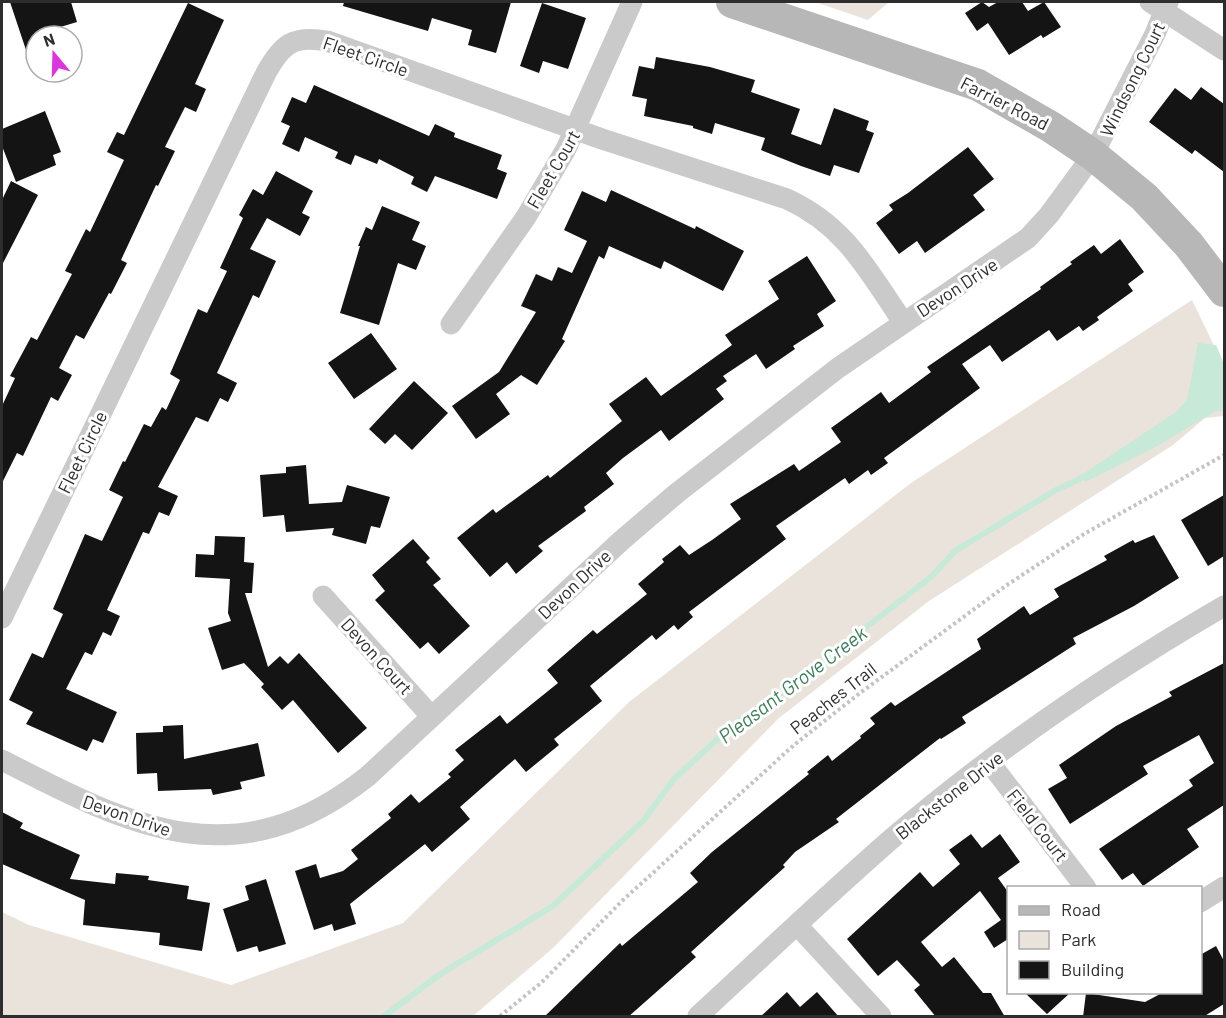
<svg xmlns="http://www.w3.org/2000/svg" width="1226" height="1018" font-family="Barlow,sans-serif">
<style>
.green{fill:#eae3db}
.water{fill:#c7e9d7}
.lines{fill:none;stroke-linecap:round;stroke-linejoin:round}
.stream{stroke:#c7e9d7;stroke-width:6}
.building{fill:#141414}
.path{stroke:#c4c4c4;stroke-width:4;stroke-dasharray:3 3;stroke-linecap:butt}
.street{stroke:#cacaca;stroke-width:21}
.secondary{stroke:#b7b7b7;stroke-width:32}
.labels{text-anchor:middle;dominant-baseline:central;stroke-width:6;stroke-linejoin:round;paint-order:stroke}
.street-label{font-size:18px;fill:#2d2d2d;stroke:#fff}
.water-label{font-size:20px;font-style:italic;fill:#3a7f5a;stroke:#fff}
</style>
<rect width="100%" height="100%" fill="#fff"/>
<path class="green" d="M815 2H889L868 20Z
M1192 300 1224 366V416L1205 418 1173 445 929 601 779 718 553 948 473 1016H2V912L29 925 231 985 403 923 629 702 911 483Z"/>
<path class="water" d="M1198 343 1216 345 1224 364V411H1216L1152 449 1085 482 1083 474 1176 412 1187 400Z"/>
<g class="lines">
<path class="stream" d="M384 1016 442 973 553 906 644 820 674 779 734 724 787 689 932 576 955 551 1056 490 1090 474"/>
</g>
<path class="building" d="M10 2H71L77 22 57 28 60 36H36V71H33Z
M344 2H511L496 53 468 45 472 30 432 18 428 31 343 6Z
M982 2 989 7 998 2H1022L1028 11 1044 2 1061 27 1043 38 1041 35 1009 55 988 23 977 31 965 13Z
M188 3 224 20 195 84 206 89 196 112 185 107 165 147 175 151 158 186 156 185 121 260 127 263 111 294 109 293 84 339 76 335 59 368 72 375 58 401 51 397 23 456 17 453 2 483V406L15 378 10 376 31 337 37 340 72 274 65 271 86 229 90 232 124 160 107 152 117 132 124 135Z
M542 3 586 18 568 69 543 61 539 73 520 66Z
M656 57 710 67 755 80 751 92 800 109 791 134 821 145 834 108 869 121 866 130 874 133 859 173 834 165 830 176 801 166 761 150 765 138 715 123 712 134 693 128V126L644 116 647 99 632 96 639 66 654 69Z
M314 85 429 136 435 124 455 133 454 137 502 155 497 169 507 173 497 199 435 176 427 192 411 184 414 177 379 159 377 164 355 155 351 165 335 158 338 152 305 137 299 152 282 144 290 126 281 122 292 97 306 103Z
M1201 87 1224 104V172L1195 150 1192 154 1149 122 1175 88 1191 100Z
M45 111 61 152 53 155 56 165 16 182 2 146V129Z
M968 147 994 179 973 195 985 210 925 253 917 241 899 254 876 223 893 210 889 205 908 193Z
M276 171 313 191 302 213 310 217 300 236 267 218 250 249 276 261 259 298 253 295 217 373 237 383 228 402 220 398 208 422 196 417 158 487 178 496 169 516 159 512 149 534 143 532 107 610 120 616 111 636 103 632 92 655 85 652 66 689 117 712 103 743 93 739 87 751 26 724 33 712 9 700 32 653 43 658 63 614 53 609 85 534 102 541 114 516 123 497 109 490 123 461 125 462 144 424 151 427 162 407 166 410 180 380 170 374 198 309 207 313 227 271 220 268 243 218 239 215 253 189 263 195Z
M11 181 38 195 2 265V200Z
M611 190 695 229 696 226 744 251 723 291 664 261 661 269 609 246 604 259 599 256 562 339 565 341 537 385 521 375 496 394 510 414 476 439 452 406 499 372 536 312 521 306 536 274 552 281 558 267 572 273 587 241 564 230 582 191 606 202Z
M382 206 420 222 412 240 426 246 416 270 398 263 379 325 340 313 360 246H358L366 227 372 230Z
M1120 239 1144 272 1128 284 1133 291 1097 317 1099 320 1083 331 1079 326 1057 341 1049 330 1002 362 990 345 962 364 980 388 884 458 888 463 871 475 868 470 849 484 845 478 776 526 786 539 689 612 693 617 678 630 674 625 656 640 652 635 590 686 602 701 554 739 559 745 526 772 515 759 460 807 470 819 432 852 425 844 350 904 356 924 334 931 332 924 314 930 295 871 316 864 320 878 343 871 358 859 351 850 391 818 388 814 411 794 419 803 451 777 448 774 464 760 455 750 500 715 507 724 558 683 547 670 593 630 597 634 647 594 638 584 664 562 662 559 680 545 689 555 712 540 741 519 730 504 794 464 799 471 841 442 831 428 881 392 889 403 931 372 927 367 1041 289 1040 287 1072 264 1070 262 1094 245 1101 254Z
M807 256 836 301 817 314 824 326 793 346 795 349 766 369 756 354 723 376 727 381 716 389 724 399 669 441 661 430 623 458 606 473 614 484 584 507 586 511 538 546 543 551 516 574 507 562 490 577 457 538 493 509 496 513 548 475 550 478 622 421 609 404 646 377 661 396 732 345 725 335 779 299 768 281Z
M371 333 397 369 354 399 328 363Z
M414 381 448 413 412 450 395 434 385 444 369 429Z
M306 465 309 504 342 502 347 485 390 497 380 528 371 526 366 544 332 535 334 528 286 532 284 515 263 517 260 475 286 473V467Z
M1224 495V556L1208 566 1181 520Z
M1154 535 1179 578 1134 606 1073 638 1076 644 962 717 966 723 941 739 940 738 836 819 839 822 795 852 783 865 785 867 691 952 696 957 628 1017H544L620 943 622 946 698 882 690 873 712 852 809 774 807 772 828 755 832 761 861 738 860 736 875 724 870 718 891 702 895 706 981 649 977 639 1024 606 1030 615 1059 597 1054 589 1107 560 1104 556 1133 540 1135 543Z
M215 536 245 537 244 562 254 563 252 593H245L268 667 280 656 288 664 299 653 367 728 338 753 293 700 282 710 261 687 264 684 244 663 222 670 208 628 231 621 228 613 230 579 195 577 196 554 214 555Z
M413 539 430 558 426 562 441 579 433 585 470 626 439 654 428 642 420 649 375 600 385 591 372 575Z
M1224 663V805L1187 829 1199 847 1143 886 1133 873 1122 880 1099 849 1193 786 1189 780 1214 763 1199 735 1143 766 1148 774 1070 824 1048 789 1067 778 1059 765 1116 726 1172 696 1169 692Z
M183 725 184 759 258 743 265 776 240 782 242 789 213 795 211 789 158 791 157 773 137 774 136 733 163 732V726Z
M2 812 23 823 20 828 80 855 70 879 115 884 116 873 149 876 148 880 189 886 187 899 210 903 202 951 159 945 160 933 83 925 85 900 2 864Z
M971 834 982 848 1000 834 1020 862 998 878 1008 892V939L994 948 984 932 1001 920 980 891 921 942 942 967 954 957 983 993H991L1005 1017H936L914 990 920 985 897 960 878 976 847 939 920 872 933 887 960 864 949 850Z
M266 879 286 944 259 952 257 946 237 952 223 909 249 900 245 886Z
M1216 946 1224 961V1004L1203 1017H1083L1086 993 1145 1002 1162 993H1200V955Z
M787 992 800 1007 817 992 839 1017H760Z
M1025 993H1070L1047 1014Z"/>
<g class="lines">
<path class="path" d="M500 1016 541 983 623 900 794 745 860 693 1007 585 1084 534 1224 455"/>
<path class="street" d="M1150 2 1224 50
M451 324 526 217 566 149 632 2
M323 596 431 716
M2 618 266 73C282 44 293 35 327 41L602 139 787 199C846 226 868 271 903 322
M2 760C133 828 237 880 368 776L622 540 677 493 838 368 1028 238 1049 215 1093 155 1155 34 1168 2
M990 763 1086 888
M1200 902 1224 887
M797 925 881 1016
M698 1016C761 958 824 898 889 841 992 752 1107 674 1224 606"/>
<path class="secondary" d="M732 2 978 85 1051 127 1093 155 1144 197 1189 245 1224 291"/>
</g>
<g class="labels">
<g class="street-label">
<text transform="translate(366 56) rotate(19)">Fleet Circle</text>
<text transform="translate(1132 79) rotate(-64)">Windsong Court</text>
<text transform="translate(1005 103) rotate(27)">Farrier Road</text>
<text transform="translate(553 169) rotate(-60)">Fleet Court</text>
<text transform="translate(957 287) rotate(-33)">Devon Drive</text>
<text transform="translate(82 452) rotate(-64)">Fleet Circle</text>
<text transform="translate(574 584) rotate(-43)">Devon Drive</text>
<text transform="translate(377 656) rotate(48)">Devon Court</text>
<text transform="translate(833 698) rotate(-38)">Peaches Trail</text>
<text transform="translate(949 795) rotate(-38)">Blackstone Drive</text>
<text transform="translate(127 815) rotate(19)">Devon Drive</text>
<text transform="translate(1038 825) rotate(52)">Field Court</text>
</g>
<g class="water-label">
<text transform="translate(792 684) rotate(-37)">Pleasant Grove Creek</text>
</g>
</g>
<rect width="1226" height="1018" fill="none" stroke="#2d2d2d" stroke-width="6"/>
<rect x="1007" y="886" width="195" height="108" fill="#ffffff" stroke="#ababab" stroke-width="1.5"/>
<rect x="1019" y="906" width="30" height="9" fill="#b7b7b7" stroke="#ababab" stroke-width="1.5"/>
<text x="1061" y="916" font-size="18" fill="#2d2d2d">Road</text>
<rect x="1019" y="931" width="30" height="18" fill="#eae3db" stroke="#ababab" stroke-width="1.5"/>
<text x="1061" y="946" font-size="18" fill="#2d2d2d">Park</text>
<rect x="1019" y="961" width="30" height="18" fill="#141414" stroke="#ababab" stroke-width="1.5"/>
<text x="1061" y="976" font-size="18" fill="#2d2d2d">Building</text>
<g transform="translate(54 54) rotate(341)"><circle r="28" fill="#ffffff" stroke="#ababab" stroke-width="1.5"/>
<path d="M0-4.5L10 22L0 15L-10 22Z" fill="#dd35dd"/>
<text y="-9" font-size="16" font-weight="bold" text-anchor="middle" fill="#2d2d2d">N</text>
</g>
</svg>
